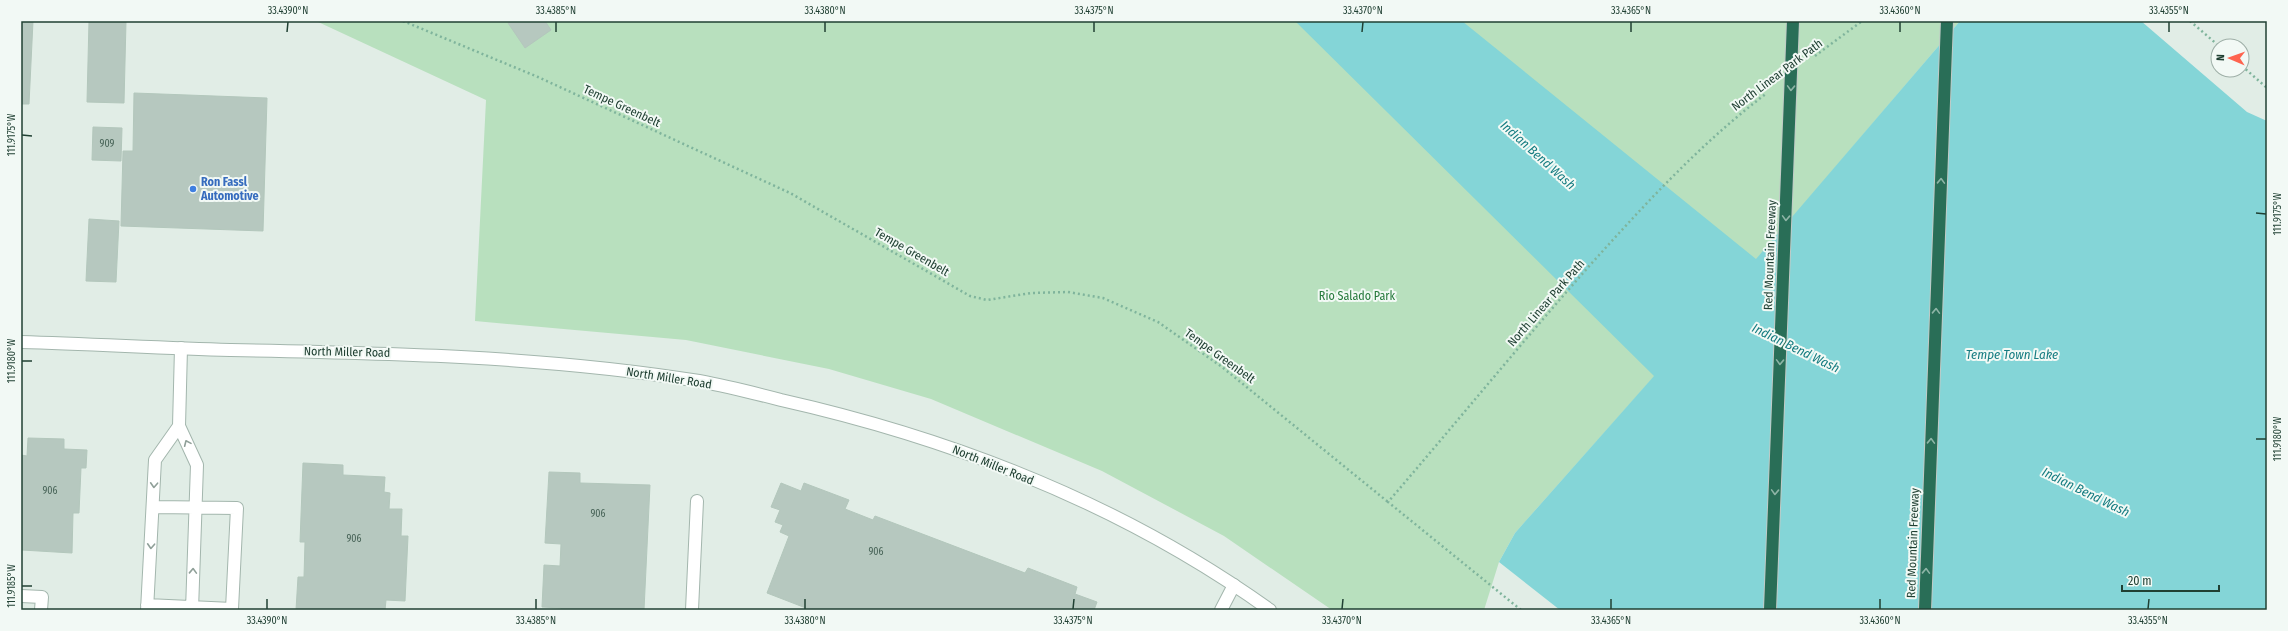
<svg xmlns="http://www.w3.org/2000/svg" width="2288" height="631" font-family="'Fira Sans Condensed',sans-serif">
<style>
.green{fill:#b8e0be}
.water{fill:#84d5d7}
.building{fill:#b6c8bf;stroke:#b3c7bc}
.lines{fill:none;stroke-linecap:round;stroke-linejoin:round}
.service-casing{stroke:#a3b6ad;stroke-width:14}
.minor-casing{stroke:#a3b6ad;stroke-width:14}
.tertiary-casing{stroke:#a3b6ad;stroke-width:14}
.motorway-casing{stroke:#c1cac6;stroke-width:14}
.path{stroke:#7fb49c;stroke-width:2.5;stroke-dasharray:2 3;stroke-linecap:butt}
.service{stroke:#fff;stroke-width:12}
.minor{stroke:#fff;stroke-width:12}
.tertiary{stroke:#fff;stroke-width:12}
.motorway{stroke:#296e57;stroke-width:12}
.motorway-bridge-casing{stroke:#c1cac6;stroke-width:14;stroke-linecap:butt}
.motorway-bridge{stroke:#296e57;stroke-width:12}
.oneway{stroke:#8eb4a6}
.oneway2{stroke:#90a099}
.ticks{fill:none;stroke:#204033;stroke-width:1.5}
.shop-dot{fill:#3f7fe0;stroke:#f2f9f5;stroke-width:1.5}
.labels{text-anchor:middle;dominant-baseline:central;stroke-width:4;stroke-linejoin:round;paint-order:stroke}
.number-label{font-size:10px;fill:#466256}
.street-label{font-size:12px;fill:#204033;stroke:#f2f9f5}
.shop-label{font-size:12px;font-weight:bold;fill:#366cbe;stroke:#f2f9f5;text-anchor:start}
.park-label{font-size:12px;fill:#267a3c;stroke:#f2f9f5}
.water-label{font-size:13px;font-style:italic;fill:#157c81;stroke:#f2f9f5}
.neatline{fill:none;stroke:#204033;stroke-width:1.5}
.ticks-label{font-size:10px;text-anchor:middle;fill:#204033}
</style>
<rect width="100%" height="100%" fill="#e1ede6"/>
<path class="green" d="M316 21H1960L1715 308 1515 533 1499 562 1484 610H1332L1224 536 1102 471 931 399 829 369 686 340 475 321 486 100Z"/>
<path class="water" d="M1295 21H1462L1756 259 1960 21H2141L2247 112 2267 121V610H1560L1499 562 1515 533 1654 376Z"/>
<path class="building" d="M21 21H33L29 104H21Z
M89 21H126L124 103 87 102Z
M512 21H545L551 30 525 48 508 23Z
M134 93 267 98 263 231 121 226 123 151H133Z
M93 127 122 128 121 161 92 160Z
M89 219 119 221 116 282 86 281Z
M28 438 64 439V449L87 450 86 468H81L79 513H73L72 553 22 550 21 455 27 456Z
M303 463 343 465V475L385 477 384 492 390 493 389 509H402L401 536H408L405 601 386 600 385 610H296L298 577H304L305 542H300Z
M549 472 580 473V483L650 485 644 610H561V608L542 607 544 565 560 566 561 544 545 543Z
M781 483 801 491 804 483 849 500 845 509 873 520 875 516 1025 573 1028 568 1077 587 1075 594 1097 602 1094 610H811L767 593 789 536 780 532 783 525 775 522 780 510 771 507Z"/>
<g class="lines">
<defs>
<path id="service" d="M181 348 179 426 197 465 192 610
M21 596 42 597 41 610
M147 605 232 609 237 508 153 507
M147 610 155 460 179 426
M692 610 697 501"/>
<path id="minor" d="M1221 610 1234 585"/>
<path id="tertiary" d="M21 342C91 344 160 348 230 350 386 353 544 356 699 381 726 386 754 393 781 400 954 439 1125 506 1270 610"/>
<path id="motorway" d="M1925 610 1947 21"/>
</defs>
<use href="#service" class="service-casing"/>
<use href="#minor" class="minor-casing"/>
<use href="#tertiary" class="tertiary-casing"/>
<use href="#motorway" class="motorway-casing"/>
<path class="path" d="M403 21 538 77 790 193 970 296 987 300 1031 293 1068 292 1103 298 1158 322 1222 367 1388 502
M2190 21 2219 46
M1815 56 1862 21
M2242 66 2267 88
M1521 610 1388 502C1456 423 1522 342 1591 264 1646 203 1701 143 1767 93"/>
<use href="#service" class="service"/>
<use href="#minor" class="minor"/>
<use href="#tertiary" class="tertiary"/>
<use href="#motorway" class="motorway"/>
<defs>
<path id="motorway-bridge" d="M1770 610 1793 21"/>
</defs>
<use href="#motorway-bridge" class="motorway-bridge-casing"/>
<use href="#motorway-bridge" class="motorway-bridge"/>
</g>
<defs><path id="oneway-chevron" d="M-2-3.5L2.5 0L-2 3.5" fill="none" stroke-width="1.6" stroke-linecap="round" stroke-linejoin="round"/></defs>
<g class="oneway">
<use href="#oneway-chevron" transform="translate(1791 88) rotate(92)"/>
<use href="#oneway-chevron" transform="translate(1941 181) rotate(-88)"/>
<use href="#oneway-chevron" transform="translate(1786 218) rotate(92)"/>
<use href="#oneway-chevron" transform="translate(1936 311) rotate(-88)"/>
<use href="#oneway-chevron" transform="translate(1780 362) rotate(92)"/>
<use href="#oneway-chevron" transform="translate(1931 441) rotate(-88)"/>
<use href="#oneway-chevron" transform="translate(1775 492) rotate(92)"/>
<use href="#oneway-chevron" transform="translate(1926 571) rotate(-88)"/>
</g>
<g class="oneway2">
<use href="#oneway-chevron" transform="translate(187 443) rotate(-114)"/>
<use href="#oneway-chevron" transform="translate(154 485) rotate(93)"/>
<use href="#oneway-chevron" transform="translate(151 546) rotate(93)"/>
<use href="#oneway-chevron" transform="translate(193 571) rotate(-88)"/>
</g>
<path class="ticks" d="M287 32 288 22M556 32V22M825 32V22M1094 32V22M1362 32 1363 22M1631 32V22M1900 32V22M2169 32V22M22 135 32 136M2256 213 2266 214M22 361H32M2256 439H2266M22 586H32M267 609V599M536 609V599M805 609V599M1073 609 1074 599M1342 609 1343 599M1611 609V599M1880 609V599M2148 609 2149 599"/>
<circle class="shop-dot" cx="193" cy="189" r="4"/>
<g class="labels">
<g class="number-label">
<text x="107" y="144">909</text>
<text x="50" y="491">906</text>
<text x="598" y="514">906</text>
<text x="354" y="539">906</text>
<text x="876" y="552">906</text>
</g>
<g class="street-label">
<text transform="translate(1777 75) rotate(-37)">North Linear Park Path</text>
<text transform="translate(622 106) rotate(25)">Tempe Greenbelt</text>
<text transform="translate(912 252) rotate(30)">Tempe Greenbelt</text>
<text transform="translate(1770 255) rotate(-88)">Red Mountain Freeway</text>
<text transform="translate(1546 303) rotate(-49)">North Linear Park Path</text>
<text transform="translate(347 352) rotate(1)">North Miller Road</text>
<text transform="translate(1220 356) rotate(36)">Tempe Greenbelt</text>
<text transform="translate(669 378) rotate(9)">North Miller Road</text>
<text transform="translate(993 465) rotate(22)">North Miller Road</text>
<text transform="translate(1913 543) rotate(-88)">Red Mountain Freeway</text>
</g>
<g class="shop-label">
<text x="201" y="182">Ron Fassl<tspan x="201" dy="14">Automotive</tspan></text>
</g>
<g class="park-label">
<text x="1357" y="296">Rio Salado Park</text>
</g>
<g class="water-label">
<text transform="translate(1538 155) rotate(42)">Indian Bend Wash</text>
<text transform="translate(1796 348) rotate(26)">Indian Bend Wash</text>
<text x="2012" y="354">Tempe Town Lake</text>
<text transform="translate(2086 492) rotate(26)">Indian Bend Wash</text>
</g>
</g>
<rect width="2288" height="631" fill="none" stroke="#f2f9f5" stroke-width="44"/>
<g transform="translate(2230 58) rotate(272)"><circle r="19" fill="#f2f9f5" stroke="#9eafa7"/>
<path d="M0-3L7 15L0 10L-7 15Z" fill="#fe644f"/>
<text y="-6" font-size="11" font-weight="bold" text-anchor="middle" fill="#204033">N</text>
</g>
<path d="M2122 585v6h97v-6" fill="none" stroke="#204033" stroke-width="2"/>
<text x="2128" y="585" font-size="12" fill="#204033" stroke="#f2f9f5" stroke-width="3" paint-order="stroke">20 m</text>
<rect x="22" y="22" width="2244" height="587" class="neatline"/>
<g class="ticks-label">
<text x="288" y="14">33.4390°N</text>
<text x="556" y="14">33.4385°N</text>
<text x="825" y="14">33.4380°N</text>
<text x="1094" y="14">33.4375°N</text>
<text x="1363" y="14">33.4370°N</text>
<text x="1631" y="14">33.4365°N</text>
<text x="1900" y="14">33.4360°N</text>
<text x="2169" y="14">33.4355°N</text>
<text transform="translate(11 135) rotate(-90)" y="4">111.9175°W</text>
<text transform="translate(2277 214) rotate(-90)" y="4">111.9175°W</text>
<text transform="translate(11 361) rotate(-90)" y="4">111.9180°W</text>
<text transform="translate(2277 439) rotate(-90)" y="4">111.9180°W</text>
<text transform="translate(11 586) rotate(-90)" y="4">111.9185°W</text>
<text x="267" y="624">33.4390°N</text>
<text x="536" y="624">33.4385°N</text>
<text x="805" y="624">33.4380°N</text>
<text x="1073" y="624">33.4375°N</text>
<text x="1342" y="624">33.4370°N</text>
<text x="1611" y="624">33.4365°N</text>
<text x="1880" y="624">33.4360°N</text>
<text x="2148" y="624">33.4355°N</text>
</g>
</svg>
